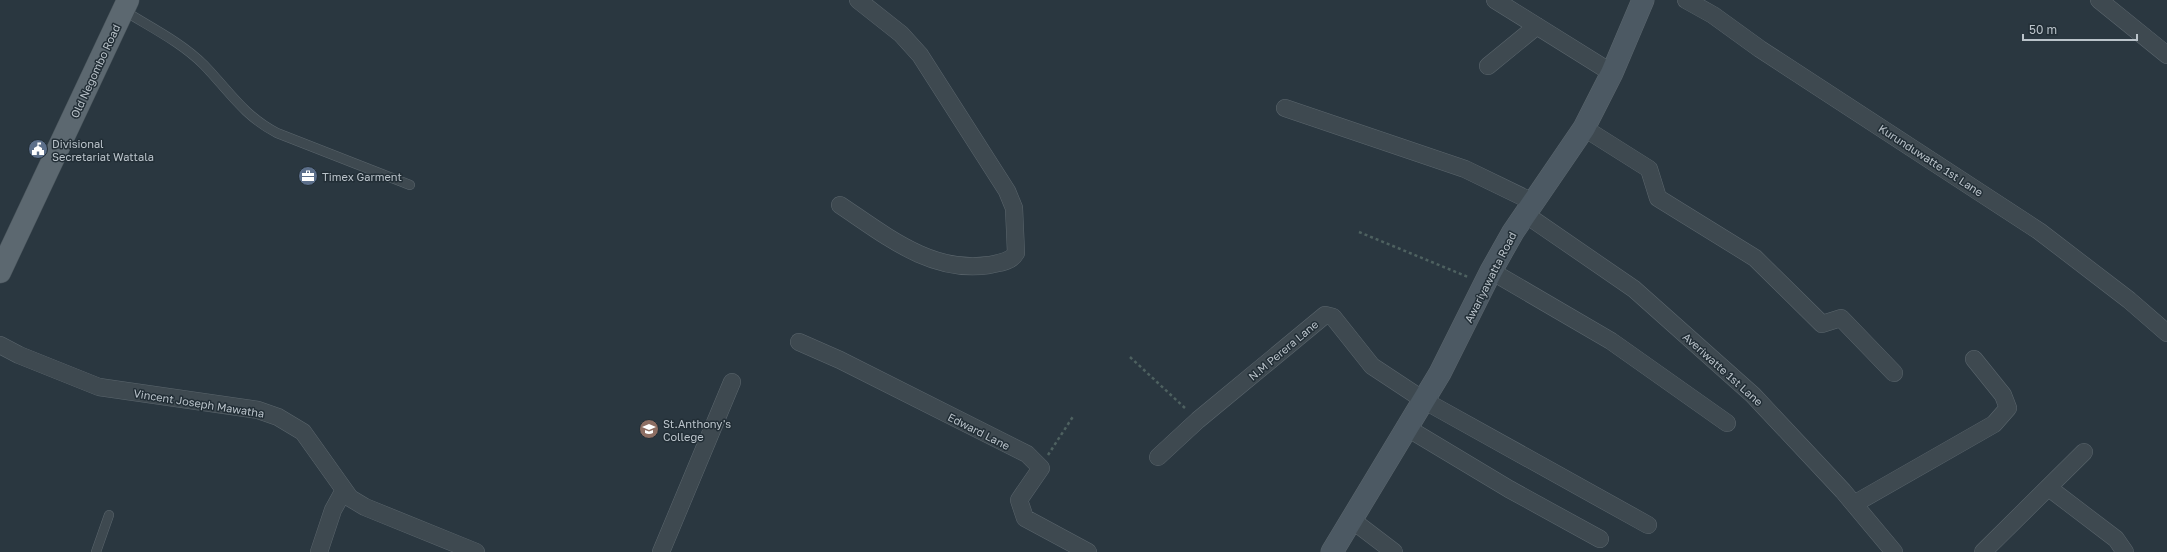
<svg xmlns="http://www.w3.org/2000/svg" width="2167" height="552" font-family="'Golos Text',sans-serif">
<style>
.lines{fill:none;stroke-linecap:round;stroke-linejoin:round}
.lane-casing{stroke:#5b666d;stroke-width:10}
.street-casing{stroke:#5b666d;stroke-width:18}
.secondary-casing{stroke:#5b666d;stroke-width:23}
.primary-casing{stroke:#475259;stroke-width:23}
.path{stroke:#4e6160;stroke-width:2.5;stroke-dasharray:3 3;stroke-linecap:butt}
.lane{stroke:#3e4950;stroke-width:9}
.street{stroke:#3e4950;stroke-width:17}
.secondary{stroke:#4c5963;stroke-width:22}
.primary{stroke:#5c6870;stroke-width:22}
.labels{text-anchor:middle;dominant-baseline:central;stroke-width:3;stroke-linejoin:round;paint-order:stroke}
.street-label{font-size:11px;fill:#bac3ca;stroke:#222e36}
.poi-label{font-size:11px;fill:#bac3ca;stroke:#222e36;text-anchor:start}
</style>
<rect width="100%" height="100%" fill="#2a3740"/>
<g class="lines">
<defs>
<path id="lane" d="M123 10C150 27 181 42 204 65 229 91 244 116 277 133L410 185
M96 552 109 515"/>
<path id="street" d="M1495 0 1612 73
M1686 0 1713 15 1760 49 2039 231 2129 300 2167 333
M2099 0 2167 55
M1488 66 1537 26
M1285 108 1465 169 1533 202
M1584 128 1649 169 1658 198 1755 258 1822 324 1841 318 1894 373
M840 205C885 235 932 274 989 265 999 263 1011 262 1016 253L1014 208 1007 191 920 55 901 34 858 0
M1525 214 1634 289 1753 395 1843 491 1894 552
M1491 271 1611 341 1727 423
M799 342 840 360 1027 454 1041 468 1019 500 1025 518 1088 552
M0 345 19 355 99 387 258 410 278 417 303 432 350 498 365 507 476 552
M1409 429 1509 489 1600 539
M1158 457 1198 420 1325 315 1333 317 1372 366 1425 401 1648 525
M2049 488 2116 539 2125 552
M1854 504 1994 424 2008 408 2003 395 1974 359
M1352 520 1394 552
M319 552 333 510 344 490
M661 552 732 382
M1983 552 2084 452"/>
<path id="secondary" d="M1332 552 1440 373 1491 271 1513 232 1584 128 1612 73 1643 0"/>
<path id="primary" d="M0 272 128 0"/>
</defs>
<use href="#lane" class="lane-casing"/>
<use href="#street" class="street-casing"/>
<use href="#secondary" class="secondary-casing"/>
<use href="#primary" class="primary-casing"/>
<path class="path" d="M1359 232 1468 277
M1130 357 1186 409
M1048 455 1074 415"/>
<use href="#lane" class="lane"/>
<use href="#street" class="street"/>
<use href="#secondary" class="secondary"/>
<use href="#primary" class="primary"/>
</g>
<defs>
<symbol id="civic-disc" viewBox="-11 -11 22 22"><circle r="9.5" fill="#5c6f8a" stroke="#222e36"/><path d="M-.6-6.5H3V-4.5H.6V-3L4-1V1h2V6H-6V1h2V-1L-.6-3ZM-1.2 2.5V6h2.4V2.5Z" fill="#fff"/></symbol>
<symbol id="office-disc" viewBox="-11 -11 22 22"><circle r="9.5" fill="#5c6f8a" stroke="#222e36"/><path d="M-6-3h4V-5.5h4V-3h4V5H-6ZM-1-4.5V-3h2v-1.5ZM-6 0V1H6V0Z" fill="#fff"/></symbol>
<symbol id="school-disc" viewBox="-11 -11 22 22"><circle r="9.5" fill="#8d6e63" stroke="#222e36"/><path d="M0-5L7-2L0 1L-7-2ZM-4 1L0 2.5L4 1V4Q0 6-4 4Z" fill="#fff"/></symbol>
</defs>
<g fill-rule="evenodd">
<use href="#civic-disc" x="27" y="138" width="22" height="22"/>
<use href="#office-disc" x="297" y="165" width="22" height="22"/>
<use href="#school-disc" x="638" y="418" width="22" height="22"/>
</g>
<g class="labels">
<g class="street-label">
<text transform="translate(95 71) rotate(-65)">Old Negombo Road</text>
<text transform="translate(1931 160) rotate(33)">Kurunduwatte 1st Lane</text>
<text transform="translate(1490 277) rotate(-63)">Awariyawatta Road</text>
<text transform="translate(1283 350) rotate(-40)">N.M Perera Lane</text>
<text transform="translate(1723 369) rotate(42)">Averiwatte 1st Lane</text>
<text transform="translate(199 403) rotate(9)">Vincent Joseph Mawatha</text>
<text transform="translate(979 431) rotate(27)">Edward Lane</text>
</g>
<g class="poi-label">
<text x="52" y="143">Divisional<tspan x="52" dy="13">Secretariat Wattala</tspan></text>
<text x="322" y="176">Timex Garment</text>
<text x="663" y="423">St.Anthony's<tspan x="663" dy="13">College</tspan></text>
</g>
</g>
<path d="M2023 34v6h114v-6" fill="none" stroke="#bac3ca" stroke-width="2"/>
<text x="2029" y="34" font-size="12" fill="#bac3ca" stroke="#222e36" stroke-width="3" paint-order="stroke">50 m</text>
</svg>
